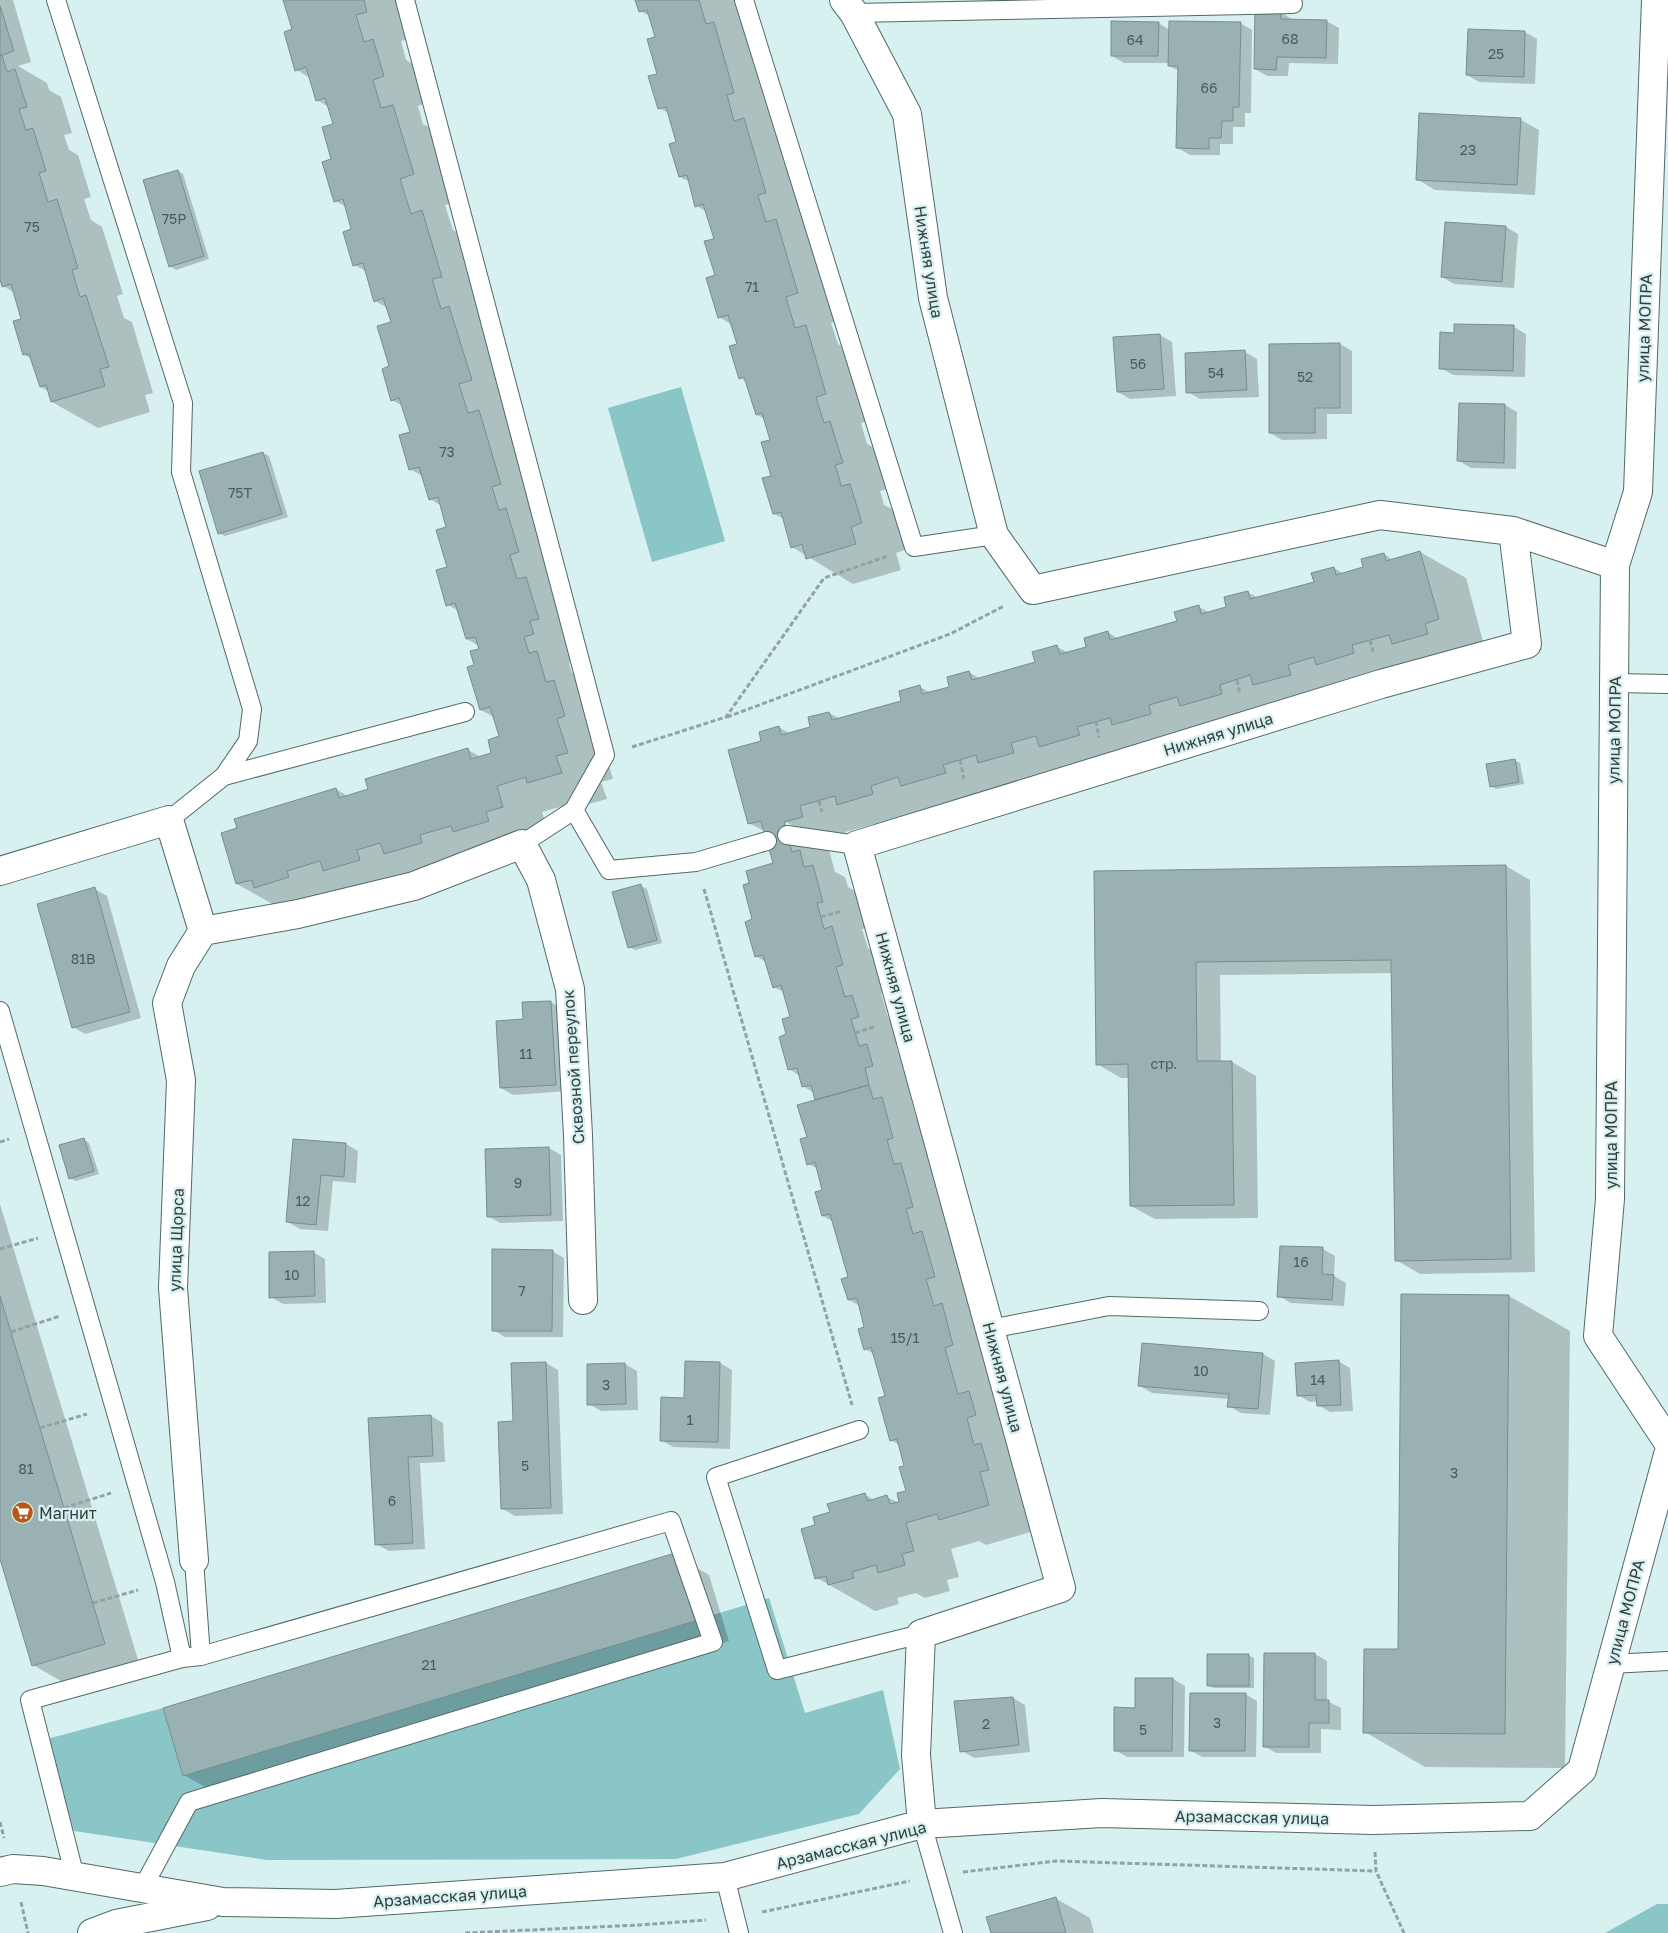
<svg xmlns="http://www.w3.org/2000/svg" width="1668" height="1933" font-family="'Golos Text',sans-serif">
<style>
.green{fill:#8ac5c7}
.shadow{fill:#0003}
.building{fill:#99b1b2;stroke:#778e8f}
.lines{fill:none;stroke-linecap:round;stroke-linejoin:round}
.service-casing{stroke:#536969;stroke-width:20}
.minor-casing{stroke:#536969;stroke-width:30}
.path{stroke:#91a3a4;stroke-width:3;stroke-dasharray:5 2.5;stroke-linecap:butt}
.service{stroke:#fff;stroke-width:18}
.minor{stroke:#fff;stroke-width:28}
.labels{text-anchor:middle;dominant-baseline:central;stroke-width:4.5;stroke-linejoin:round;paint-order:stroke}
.number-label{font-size:14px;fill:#4d5b5c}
.street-label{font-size:16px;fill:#343e3f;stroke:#d7f0f0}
.poi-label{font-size:16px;fill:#343e3f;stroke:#d7f0f0;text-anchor:start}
</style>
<rect width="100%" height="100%" fill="#d7f0f0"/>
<path class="green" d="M681 387 725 541 652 562 608 408Z
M769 1598 805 1713 883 1690 900 1769 859 1814 676 1859 267 1860 74 1831 47 1739 163 1708 184 1775Z
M1657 1904H1668V1933H1605Z"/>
<path class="shadow" d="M0 0H13L31 62 18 66 47 83 49 90 61 97 72 133 64 135 69 150 78 155 91 197 84 199 91 220 102 227 123 294 117 296 124 318 132 322 153 393 145 395 150 412 98 428 52 402 48 391 41 387 32 359 25 355 23 320 15 293 3 286 0 275Z
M284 0H401L412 38 401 41 406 60 419 67 429 102 418 106 423 124 438 132 459 200 445 205 453 230 467 238 517 406 504 410 579 660 569 663 572 673 582 679 613 779 601 782 607 799 574 808 567 805 542 812 548 833 283 910 237 884 336 789 349 797 468 750 481 757 493 753 500 737 494 717 481 710 475 666 480 650 479 646 467 639 459 611 448 605V528L442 506 430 499 424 477 410 469 411 433 403 406 392 400V323L388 308 375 301 367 272 355 265 353 230 346 207 336 201 332 160 334 125 329 107 317 100 310 78 297 70 294 30Z
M637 0H746L779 119 772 121 777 138 790 145 811 219 803 221 808 238 822 246 843 319 831 323 838 344 851 352 871 420 861 423 867 444 876 449 888 489 880 491 884 505 896 511 907 549 896 553 901 570 853 584 792 547 784 519 774 514 771 441 765 419 757 415 747 382 740 378 738 345 732 325 719 317 715 240 707 212 697 206 690 182 680 177 678 142 670 114 659 108 657 38 651 17 640 11Z
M1281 12 1293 20 1326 21 1339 28 1338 64 1289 63 1288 76H1267L1255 69Z
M1158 23 1170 30 1240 23 1252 30 1251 113H1245V127H1233V144H1220V155H1190L1178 148 1179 71 1169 66 1170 63H1124L1112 56Z
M1469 30 1525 32 1537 39 1535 84 1479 82 1467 75Z
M1521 120 1539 130 1535 195 1435 190 1417 179Z
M178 171 183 174 209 259 176 270 170 266Z
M1506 227 1518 234 1514 288 1454 284 1442 277Z
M1514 327 1526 334 1525 377 1453 375 1441 368 1456 334Z
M1160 335 1172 342 1176 396 1130 399 1118 392Z
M1340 344 1352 351V414H1327V439L1282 440 1270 433Z
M1245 352 1257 359 1259 397 1200 399 1188 392Z
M1461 404 1505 405 1517 412 1516 469 1471 468 1459 461Z
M263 453 269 456 288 517 225 536 219 533Z
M1420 552 1466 578 1484 645 1056 769 1059 779 948 811 937 805 916 812 918 820 884 830 873 824 845 832 848 843 830 847 786 822V825L829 850 835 872 845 877 848 887 858 893 868 928 862 929 868 948 877 954 888 991 881 993 888 1017 898 1023 904 1043 896 1045 902 1065 912 1071 918 1092 910 1094 916 1118 927 1125 1034 1531 986 1545 979 1541 951 1549 959 1577 947 1580 950 1591 925 1598 916 1593 897 1598 899 1604 875 1611 817 1578V1526L832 1513 865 1495 874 1500 887 1497 899 1503 908 1491 905 1467 899 1445 891 1440 886 1397 874 1354 865 1349 866 1328 860 1306 849 1300 850 1278 834 1222 823 1216 824 1191 818 1169 808 1164V1138L817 1101 814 1093 803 1086 800 1076 789 1069 788 1035 791 1018 785 993 774 987 767 963 756 956 751 884 775 864 766 832 749 823 762 742 779 727 790 734 812 727 829 713 840 719 903 702 920 687 931 693 951 688 969 672 980 679 1037 662 1057 647 1069 653 1088 648 1108 632 1118 639 1178 622 1199 607 1210 613 1228 607 1247 592 1258 598 1315 583 1334 568 1344 574 1365 568 1384 554 1393 560Z
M1514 760 1520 763 1524 784 1496 789 1491 786Z
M1506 866 1530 880 1535 1272 1420 1274 1396 1260 1392 973 1220 975 1221 1062H1232L1256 1076 1258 1218 1155 1219 1131 1206 1129 1078H1121L1097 1064 1095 873Z
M641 886 647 889 662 943 635 950 629 947Z
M95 889 107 896 141 1018 85 1034 73 1027Z
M551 1002 563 1009 568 1091 513 1095 501 1088 525 1021Z
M84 1139 89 1143 99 1174 76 1181 70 1178Z
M295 1140 346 1144 358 1151 356 1183 333 1181 328 1231 300 1229 288 1222Z
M549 1148 561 1155 563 1221 500 1223 488 1216Z
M0 1204 139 1663 68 1685 33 1665 0 1555Z
M1323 1249 1335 1256 1334 1276 1346 1283 1344 1306 1291 1303 1279 1296Z
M552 1251 564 1258 563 1337H505L493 1330Z
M313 1252 325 1259 326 1303 283 1304 271 1297Z
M1509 1296 1570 1331 1565 1768 1425 1767 1365 1732 1399 1650Z
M1143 1344 1263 1354 1275 1361 1270 1415 1241 1413 1229 1406V1399L1152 1393 1140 1386Z
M1338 1361 1350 1368 1353 1411 1330 1412 1318 1405V1401L1310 1402 1298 1395Z
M546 1363 558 1370 563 1514 515 1516 503 1509 514 1422Z
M720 1363 732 1370 730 1449 673 1447 661 1440 685 1399Z
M625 1364 637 1371 638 1410 601 1411 589 1404Z
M431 1416 443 1423 445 1462 420 1463 425 1549 389 1551 376 1544 369 1419Z
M675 1555 709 1575 729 1641 219 1795 184 1775Z
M1265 1654H1315L1327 1661V1701L1341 1708V1730L1321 1729V1753H1276L1264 1746Z
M1248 1655 1254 1658V1688H1214L1208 1685Z
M1173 1679 1185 1686 1184 1757H1127L1115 1750 1136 1709Z
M1245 1694 1257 1701 1256 1757H1202L1190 1750Z
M1013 1698 1025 1705 1030 1752 974 1758 962 1751Z
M1055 1898 1090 1918 1094 1933H992Z"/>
<path class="building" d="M283 0H364L367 12 356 15 364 42 373 39 384 76 373 80 381 108 393 105 414 174 400 179 411 214 422 210 442 277 432 279 441 309 449 306 472 380 459 384 468 413 479 410 501 484 492 487 499 510 506 508 519 552 510 555 517 579 526 577 539 619 530 621 534 634 524 637 529 653 537 651 546 682 554 680 565 716 557 719 568 753 556 756 562 773 527 783 526 777 497 786 503 807 486 812 489 821 453 832 451 826 420 835 422 843 384 854 380 843 357 850 360 860 323 871 320 861 287 871 289 877 254 888 252 880 236 884 221 833 237 828 234 819 336 788 339 798 368 789 365 779 468 748 471 759 491 753 488 740 499 736 490 707 480 710 467 667 474 665 470 651 479 649 475 637 466 639 455 603 446 606 436 570 447 567 436 530 446 527 438 497 429 500 419 467 409 470 399 435 410 432 399 398 391 401 382 369 389 366 377 326 391 322 383 298 374 302 363 263 353 266 343 232 351 229 343 199 334 202 322 162 331 159 322 127 333 124 325 98 316 101 306 67 295 71 284 32 292 29Z
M635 0H699L706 24 714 22 734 93 727 95 734 121 744 118 766 193 758 195 766 222 776 219 798 293 786 297 795 328 806 325 826 394 816 397 824 423 830 421 843 463 835 465 839 477 841 486 850 484 862 523 851 527 856 544 806 559 802 544 791 548 781 512 773 514 762 478 771 476 761 442 770 440 762 413 756 415 744 377 739 379 729 346 737 344 728 315 718 318 706 278 715 275 704 241 714 239 703 204 695 207 687 175 679 177 669 144 676 142 666 107 658 109 648 76 657 74 647 39 655 37 647 10 639 12Z
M0 6 14 51 0 56Z
M1255 10 1281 11V19L1327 20 1326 58 1277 57 1276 70 1254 69Z
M1111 21 1159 22 1158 56H1111Z
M1169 21 1241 22 1239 107H1233V121H1222L1221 138H1209V149L1176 148 1178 66H1168Z
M1468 29 1525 31 1524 77 1466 75Z
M2 55 7 72 15 69 27 107 19 109 26 130 33 128 46 171 39 173 48 202 57 199 78 268 72 270 80 297 86 295 109 367 100 369 105 386 51 402 46 385 40 387 29 354 23 355 13 321 21 319 11 284 2 287 0 279V56Z
M1419 113 1521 118 1517 185 1416 180Z
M178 170 204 256 169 267 143 180Z
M1445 222 1506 226 1502 282 1441 277Z
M1454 324 1514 325 1513 371 1439 369 1440 332 1454 333Z
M1160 334 1164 389 1117 392 1113 337Z
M1340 343V408H1315V433H1269V344Z
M1245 350 1247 390 1186 393 1185 353Z
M1459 403 1505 404 1504 463 1457 461Z
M263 452 282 514 218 534 199 471Z
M1420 551 1439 619 1425 624 1428 634 1392 644 1389 635 1352 645 1354 653 1316 665 1314 657 1288 665 1291 675 1253 685 1250 675 1220 685 1222 694 1180 706 1177 697 1149 705 1151 714 1112 725 1110 718 1077 727 1080 735 1039 747 1036 736 1011 743 1014 753 978 763 976 755 943 765 946 773 901 786 898 777 871 786 873 794 837 805 835 796 800 806 803 817 784 822 787 835 792 852 800 850 804 867 813 865 823 902 817 903 824 929 832 926 843 965 836 967 845 997 852 995 859 1017 851 1019 859 1046 867 1044 873 1066 865 1068 869 1085 815 1100 811 1085 802 1087 797 1068 788 1070 779 1037 786 1034 782 1019 790 1017 781 985 773 988 763 955 755 957 745 922 752 919 743 885 749 883 746 871 773 863 761 821 748 824 728 750 761 741 759 732 779 726 781 735 810 727 808 717 829 712 832 720 901 701 899 691 920 685 922 694 949 687 947 677 969 671 972 680 1035 662 1032 652 1057 645 1060 654 1086 647 1084 638 1108 631 1110 640 1177 621 1174 612 1199 605 1201 614 1226 607 1224 597 1248 591 1250 599 1314 582 1311 573 1334 567 1336 575 1363 567 1361 559 1384 553 1386 561Z
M1515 759 1519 782 1490 787 1486 764Z
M1506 865 1511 1259 1395 1261 1391 960 1196 962 1197 1061H1232L1234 1205 1130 1206 1128 1064 1096 1065 1094 871Z
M641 884 657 940 628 948 612 892Z
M95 887 130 1012 72 1028 37 904Z
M551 1001 556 1085 500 1088 496 1021 523 1019 522 1002Z
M869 1085 873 1099 882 1097 893 1138 887 1140 894 1164 901 1163 913 1207 906 1209 913 1234 922 1231 935 1277 926 1279 934 1306 942 1303 953 1345 945 1348 958 1394 969 1391 976 1415 967 1418 974 1445 981 1443 989 1470 980 1472 989 1505 939 1520 937 1514 906 1523 914 1551 902 1554 905 1565 878 1573 876 1565 852 1572 854 1578 828 1585 826 1576 815 1579 801 1529 815 1525 813 1517 830 1512 827 1504 865 1493 868 1501 887 1495 890 1504 899 1502 897 1493 906 1491 899 1467 904 1466 897 1439 890 1441 878 1398 885 1396 871 1347 864 1350 858 1329 864 1327 857 1298 848 1300 841 1279 848 1277 830 1214 822 1216 815 1192 822 1190 815 1162 807 1165 800 1139 807 1137 797 1105Z
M84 1138 94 1171 69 1179 59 1145Z
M293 1139 346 1143 344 1177 321 1175 316 1225 286 1222Z
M549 1147 551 1215 487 1217 485 1149Z
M1280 1246 1323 1247 1322 1274 1334 1275 1332 1300 1277 1297Z
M492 1249 553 1250 552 1331H492Z
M314 1251 315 1296 269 1298V1252Z
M1401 1294 1509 1295 1505 1734 1363 1733 1364 1649H1398Z
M0 1296 105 1644 32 1666 0 1559Z
M1142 1343 1263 1353 1258 1409 1227 1407 1229 1394 1138 1386Z
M1339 1360 1341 1405 1317 1406 1316 1395 1297 1396 1295 1363Z
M685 1361 720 1362 718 1442 660 1441 661 1397 684 1398Z
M546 1362 551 1508 501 1509 498 1422 513 1421 511 1363Z
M625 1363 626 1404 587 1405V1364Z
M431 1415 433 1456 408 1457 413 1543 375 1545 368 1418Z
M675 1553 695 1621 183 1776 163 1708Z
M1264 1653H1315V1700H1329V1723H1309V1747H1263Z
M1207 1654H1249V1686H1207Z
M1135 1678H1173L1172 1751H1114V1707L1135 1708Z
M1190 1693H1246L1245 1751H1189Z
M1013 1697 1019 1745 960 1752 954 1701Z
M1056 1897 1066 1933H991L986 1917Z"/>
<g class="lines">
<defs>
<path id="service" d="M56 0 183 403 181 472 252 709 248 741 224 776 169 820
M405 0 605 755 574 810 609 870 696 862 767 841
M744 0 914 547 994 535
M854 13 1293 4
M1614 683 1668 684
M224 776 465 712
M787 835 857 845
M522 844 574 810
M0 1011 165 1582 182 1658 201 1656 671 1521 713 1642 189 1802 142 1889
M990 1329 1109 1306 1259 1311
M859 1430 716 1477 777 1670 921 1634
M194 1560 201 1656
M1611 1664 1668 1661
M922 1824 953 1933
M75 1877 30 1700 182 1658
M725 1877 739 1933"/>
<path id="minor" d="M844 0 854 13 907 114 933 298 994 535 1033 590 1380 515 1513 531 1615 565
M1656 0 1638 492 1615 565 1610 1199 1598 1336 1668 1442
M0 871 169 820 203 931
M203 931 298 914 414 886 522 844 541 880 570 989 578 1135 583 1300
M194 1560 173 1288 181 1080 167 1003 181 966 203 931
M922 1824 916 1755 921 1634 1061 1588 857 845 1381 684 1527 644 1513 531
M0 1872 13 1869 43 1871 223 1902 335 1904 725 1877 922 1824 1102 1813 1373 1820 1530 1816 1582 1770 1668 1455
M92 1933 116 1924 207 1906"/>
</defs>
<use href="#service" class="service-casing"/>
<use href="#minor" class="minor-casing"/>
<path class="path" d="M1370 640 1373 652
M1237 680 1240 694
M727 717 950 634 1004 606
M1096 721 1099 738
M632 747 726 717 824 578 888 556
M960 760 964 779
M819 801 822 812
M704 889 852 1405
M821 917 842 911
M855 1033 874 1027
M0 1142 9 1139
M0 1249 38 1238
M11 1332 60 1316
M40 1428 87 1414
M64 1508 111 1493
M93 1603 138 1590
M0 1822 4 1838
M1375 1852 1376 1871 1404 1933
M963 1872 1056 1861 1376 1871
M21 1902 28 1933
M762 1912 910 1881
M465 1933 639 1925 706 1920"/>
<use href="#service" class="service"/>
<use href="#minor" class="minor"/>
</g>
<defs>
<symbol id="supermarket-disc" viewBox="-11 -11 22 22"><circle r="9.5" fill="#b95816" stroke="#d7f0f0"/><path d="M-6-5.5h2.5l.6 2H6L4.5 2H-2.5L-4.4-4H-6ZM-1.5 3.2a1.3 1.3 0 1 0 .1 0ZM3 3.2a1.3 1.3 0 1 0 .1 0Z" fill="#fff"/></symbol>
</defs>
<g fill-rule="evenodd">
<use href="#supermarket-disc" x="10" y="1500" width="25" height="25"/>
</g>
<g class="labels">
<g class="number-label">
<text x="1290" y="38">68</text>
<text x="1135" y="39">64</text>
<text x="1496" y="53">25</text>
<text x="1209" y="87">66</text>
<text x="1468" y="149">23</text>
<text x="174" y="218">75Р</text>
<text x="32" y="226">75</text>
<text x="752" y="286">71</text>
<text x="1138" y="363">56</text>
<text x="1216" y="372">54</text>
<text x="1305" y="376">52</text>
<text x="447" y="451">73</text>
<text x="240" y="492">75Т</text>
<text x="83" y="958">81В</text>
<text x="526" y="1053">11</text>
<text x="1164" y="1063">стр.</text>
<text x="518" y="1182">9</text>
<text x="303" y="1200">12</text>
<text x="1301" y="1261">16</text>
<text x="292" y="1274">10</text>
<text x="522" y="1290">7</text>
<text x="905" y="1337">15/1</text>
<text x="1201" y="1370">10</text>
<text x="1318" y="1379">14</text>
<text x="606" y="1384">3</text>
<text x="690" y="1419">1</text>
<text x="525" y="1465">5</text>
<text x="26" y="1468">81</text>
<text x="1454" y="1472">3</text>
<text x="392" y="1500">6</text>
<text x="429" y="1664">21</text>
<text x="1217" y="1722">3</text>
<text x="986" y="1723">2</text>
<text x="1143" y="1729">5</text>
</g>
<g class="street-label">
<text transform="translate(929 262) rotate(81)">Нижняя улица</text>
<text transform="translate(1644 328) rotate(-88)">улица МОПРА</text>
<text transform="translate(1614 730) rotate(-89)">улица МОПРА</text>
<text transform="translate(1218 734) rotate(-17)">Нижняя улица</text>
<text transform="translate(896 987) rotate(75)">Нижняя улица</text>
<text transform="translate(573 1067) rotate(-94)">Сквозной переулок</text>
<text transform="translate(1611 1135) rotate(-90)">улица МОПРА</text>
<text transform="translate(176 1240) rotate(-88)">улица Щорса</text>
<text transform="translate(1003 1377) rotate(75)">Нижняя улица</text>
<text transform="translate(1625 1612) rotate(-75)">улица МОПРА</text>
<text transform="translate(1252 1817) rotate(1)">Арзамасская улица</text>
<text transform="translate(851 1845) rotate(-14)">Арзамасская улица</text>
<text transform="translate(450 1896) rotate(-4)">Арзамасская улица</text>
</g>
<g class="poi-label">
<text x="39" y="1513">Магнит</text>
</g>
</g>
</svg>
